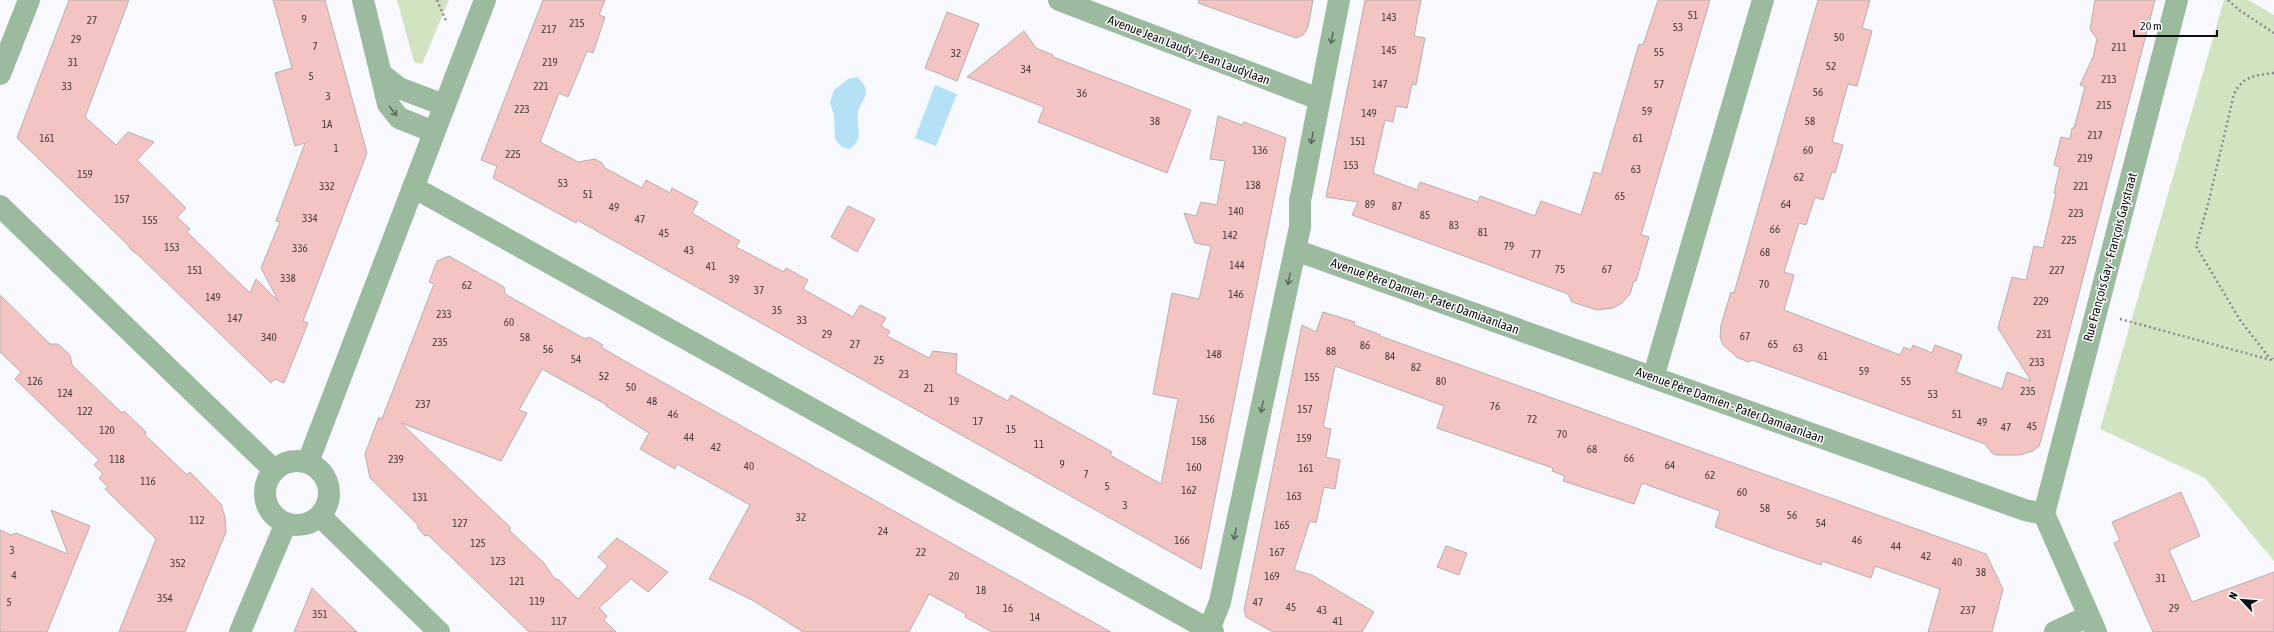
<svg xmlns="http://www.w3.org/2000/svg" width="2274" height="632" font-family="'Asap Condensed',sans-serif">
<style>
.green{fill:#d2e3c1}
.water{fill:#b5e1f7}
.building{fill:#f4c4c2;stroke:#b5afae}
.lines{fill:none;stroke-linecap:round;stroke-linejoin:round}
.path{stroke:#8b8c90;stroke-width:2.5;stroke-dasharray:2 3;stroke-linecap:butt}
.minor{stroke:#9bba9e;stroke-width:22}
.tertiary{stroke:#9bba9e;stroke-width:22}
.oneway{stroke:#5c6d5e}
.labels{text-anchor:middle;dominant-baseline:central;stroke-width:3;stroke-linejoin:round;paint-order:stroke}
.number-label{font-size:11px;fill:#483c3c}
.street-label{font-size:13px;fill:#0e0f10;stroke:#fff}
</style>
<rect width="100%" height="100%" fill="#f8f9ff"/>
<path class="green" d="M397 0H449L422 64 414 62Z
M2224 0H2248L2274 15V561L2205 478 2100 429Z"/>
<path class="water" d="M857 77C861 81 866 85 866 92 866 99 858 106 858 113 856 128 865 140 849 149L842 147 835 139 834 115 830 103 834 90 848 79Z
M935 85 957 94 936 146 915 138Z"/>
<path class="building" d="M69 0H129L85 117 116 145 128 132 154 142 137 160 186 208 177 217 190 229 187 232 250 293 256 279 279 302 261 268 280 222 276 221 305 143 295 146 275 73 292 68 273 0H325L367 153 303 321 308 323 284 383 275 379 271 383 137 254 131 250 128 245 17 138Z
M543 0H605L599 15 605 17 593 53 587 51 568 97 559 93 540 142 578 162 595 159 602 163 605 168 642 188 646 180 670 193 672 188 698 202 692 213 740 241 736 247 784 272 786 268 808 280 803 289 853 317 860 305 886 318 881 326 890 331 887 336 929 358 933 351 957 354 956 373 1008 401 1011 395 1112 452 1110 455 1161 484 1178 399 1153 394 1172 293 1199 299 1211 246 1195 243 1184 213 1196 216 1201 202 1217 205 1225 161 1210 159 1218 116 1242 125 1244 122 1286 138 1201 569 577 220 576 223 493 178 497 166 481 160Z
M1199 0H1313L1308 27 1303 35 1296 38 1198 3Z
M1365 0H1421L1414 36 1425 38 1416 85 1412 84 1407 108 1396 106 1393 122 1385 120 1373 173 1417 190 1420 182 1478 202 1480 196 1535 216 1541 201 1581 215 1594 172 1601 174 1639 44 1643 45 1658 0H1710L1641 235 1649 237 1636 281H1634L1630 294 1622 303 1613 308 1597 310 1572 302 1568 294 1352 215 1358 202 1326 197Z
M1818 0H1870L1862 28 1872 31 1857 86 1848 84 1832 142 1843 145 1835 173 1832 172 1823 200 1815 197 1806 225 1799 223 1784 272 1794 275 1784 310 1900 355 1904 347 1911 350 1913 345 1932 353 1935 345 1962 355 1956 372 2002 389 2007 372 2031 381 1998 328 2012 277 2026 280 2034 246 2043 248 2056 193H2054L2060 167 2054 165 2061 137 2070 139 2072 128H2074L2085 87 2080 85 2093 57 2097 39 2090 29 2095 0H2155L2041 440 2039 446 2033 451 2020 455H1996L1991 452 1985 444 1752 360 1749 362 1738 358 1723 345 1720 337 1721 325 1731 292 1734 293Z
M947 12 979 24 957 81 925 68Z
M1024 31 1036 48 1053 55V57L1191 110 1167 173 1038 122 1044 107 967 77Z
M848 206 875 219 857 252 831 237Z
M449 256 504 287 505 294 585 339 589 337 603 345 601 347 630 364 1111 632H992L965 617 966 614 929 594 909 632H803L754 601 709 579 750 505 677 464 675 469 640 449 649 433 606 406 607 405 542 369 519 410 527 413 501 461 401 423 511 528 509 530 544 563 554 578 559 580 578 599 608 566 598 557 617 538 668 572 648 592 631 579 599 608 607 616 604 620 616 632H529L428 535 425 536 418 528V525L370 478 365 454 379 417 382 419 434 284 429 282 437 261Z
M0 295 50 344H58L70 355 72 365 122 413 124 411 146 432 145 435 187 475 190 472 221 504 225 517 226 532 185 632H119L156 539 105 489 108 487 99 478 103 474 94 465 99 460 15 379 21 372 0 352Z
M1323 312 1355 322 1354 325 1381 335 1380 336 1986 554 2003 589 1992 632H1928L1940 589 1875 566 1871 578 1822 561 1821 565 1769 547 1715 527 1720 511 1642 483 1634 504 1563 481 1565 476 1552 471 1553 468 1437 428 1444 406 1335 366 1323 427 1331 429 1326 457 1340 460 1335 489 1324 487 1316 523 1310 521 1294 570 1312 575 1374 612 1362 632H1273L1246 617 1244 610 1302 325 1316 332Z
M2181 492 2200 536 2169 550 2192 602 2274 572V632H2153L2114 543 2120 540 2112 522Z
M51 510 90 526 47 632H0V530L11 535 16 533 68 554Z
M1446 546 1467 553 1459 575 1437 567Z
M312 588 357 632H294Z"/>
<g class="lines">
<path class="path" d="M437 0 447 23
M2228 0 2239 10 2274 33
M2274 73C2256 75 2243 76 2234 94L2208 204 2196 246 2240 320 2272 361 2274 358
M2120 319 2271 360"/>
<path class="minor" d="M363 0 388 104 399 118 434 132
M1059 0 1319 99
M0 74 29 0
M381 74 399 88 444 105
M413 187 1213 632
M1295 250 2025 510 2044 514 2096 632
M1653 378 1763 0
M2044 514 2177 0
M1208 632 1220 602 1300 227V201L1339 0
M2055 632 2089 616"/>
<path class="tertiary" d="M0 206 274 470
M265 493a32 32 0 1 1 64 0a32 32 0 1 1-64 0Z
M308 462 485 0
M320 516 439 632
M240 632 286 523"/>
</g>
<defs><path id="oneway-shaft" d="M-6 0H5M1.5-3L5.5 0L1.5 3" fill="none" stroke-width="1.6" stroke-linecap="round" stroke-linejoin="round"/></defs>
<g class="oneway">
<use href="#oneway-shaft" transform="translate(1332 38) rotate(101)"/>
<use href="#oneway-shaft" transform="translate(393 111) rotate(52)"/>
<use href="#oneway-shaft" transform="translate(1312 138) rotate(101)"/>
<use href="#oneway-shaft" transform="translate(1289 279) rotate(101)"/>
<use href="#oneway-shaft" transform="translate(1262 407) rotate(102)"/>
<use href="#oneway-shaft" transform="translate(1235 534) rotate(102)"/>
</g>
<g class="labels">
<g class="number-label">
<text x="1693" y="15">51</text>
<text x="1389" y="17">143</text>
<text x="304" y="19">9</text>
<text x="92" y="20">27</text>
<text x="577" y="23">215</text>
<text x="1678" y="27">53</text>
<text x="549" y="29">217</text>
<text x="1839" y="37">50</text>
<text x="76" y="39">29</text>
<text x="315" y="46">7</text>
<text x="2119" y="47">211</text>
<text x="1389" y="50">145</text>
<text x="1659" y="52">55</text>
<text x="956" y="53">32</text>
<text x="73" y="62">31</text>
<text x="550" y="62">219</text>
<text x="1831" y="66">52</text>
<text x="1026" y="69">34</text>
<text x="311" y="76">5</text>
<text x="2109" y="79">213</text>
<text x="1380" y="84">147</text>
<text x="1659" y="84">57</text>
<text x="67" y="86">33</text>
<text x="541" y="86">221</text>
<text x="1818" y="92">56</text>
<text x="1082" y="93">36</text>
<text x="328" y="96">3</text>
<text x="2104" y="105">215</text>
<text x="522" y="109">223</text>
<text x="1647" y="111">59</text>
<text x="1369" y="113">149</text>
<text x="1155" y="121">38</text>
<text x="1810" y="121">58</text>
<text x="327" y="124">1A</text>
<text x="2095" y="135">217</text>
<text x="47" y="138">161</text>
<text x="1638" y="138">61</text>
<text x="1358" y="141">151</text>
<text x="336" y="148">1</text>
<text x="1260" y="150">136</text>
<text x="1808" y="150">60</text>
<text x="513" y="154">225</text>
<text x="2085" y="158">219</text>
<text x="1351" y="165">153</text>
<text x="1636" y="169">63</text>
<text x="85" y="174">159</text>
<text x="1799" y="177">62</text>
<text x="563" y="183">53</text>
<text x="1253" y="185">138</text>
<text x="327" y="186">332</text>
<text x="2081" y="186">221</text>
<text x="588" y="194">51</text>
<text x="1620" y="196">65</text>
<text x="122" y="199">157</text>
<text x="1370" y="204">89</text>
<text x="1786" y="204">64</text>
<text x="1397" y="206">87</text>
<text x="614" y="207">49</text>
<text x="1236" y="211">140</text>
<text x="2076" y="213">223</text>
<text x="1425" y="215">85</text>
<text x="310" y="218">334</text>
<text x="640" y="219">47</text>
<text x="150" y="220">155</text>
<text x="1454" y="225">83</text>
<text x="1775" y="229">66</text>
<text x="1483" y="232">81</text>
<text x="664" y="233">45</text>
<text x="1230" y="235">142</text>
<text x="2069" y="240">225</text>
<text x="1509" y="246">79</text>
<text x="172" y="247">153</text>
<text x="300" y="248">336</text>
<text x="689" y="250">43</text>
<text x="1765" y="252">68</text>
<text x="1536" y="254">77</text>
<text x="1237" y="265">144</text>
<text x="711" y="266">41</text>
<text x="1560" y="269">75</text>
<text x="1607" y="269">67</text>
<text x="195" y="270">151</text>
<text x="2057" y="270">227</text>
<text x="288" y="278">338</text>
<text x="734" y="279">39</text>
<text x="1764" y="284">70</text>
<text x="467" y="285">62</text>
<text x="759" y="290">37</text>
<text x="1236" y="294">146</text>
<text x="213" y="297">149</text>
<text x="2041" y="301">229</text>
<text x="777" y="310">35</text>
<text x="444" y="314">233</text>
<text x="235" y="318">147</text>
<text x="802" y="320">33</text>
<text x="509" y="322">60</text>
<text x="827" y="334">29</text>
<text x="2044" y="334">231</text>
<text x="1745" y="336">67</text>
<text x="269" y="337">340</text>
<text x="525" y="337">58</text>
<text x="440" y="342">235</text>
<text x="855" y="344">27</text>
<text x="1773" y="344">65</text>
<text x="1365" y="345">86</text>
<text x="1798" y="348">63</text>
<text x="548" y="349">56</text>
<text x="1331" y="351">88</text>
<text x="1214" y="354">148</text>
<text x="1390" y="356">84</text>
<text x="1823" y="356">61</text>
<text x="576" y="359">54</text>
<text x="879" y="360">25</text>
<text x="2037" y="362">233</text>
<text x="1416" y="367">82</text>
<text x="1864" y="371">59</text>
<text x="904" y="374">23</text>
<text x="604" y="376">52</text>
<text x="1312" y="377">155</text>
<text x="35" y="381">126</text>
<text x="1441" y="381">80</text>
<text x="1906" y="381">55</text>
<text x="631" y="387">50</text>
<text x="929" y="388">21</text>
<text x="2028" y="391">235</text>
<text x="65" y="393">124</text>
<text x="1933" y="394">53</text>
<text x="652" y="401">48</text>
<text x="954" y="401">19</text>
<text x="423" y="404">237</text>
<text x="1495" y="406">76</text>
<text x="1305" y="409">157</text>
<text x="85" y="411">122</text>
<text x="673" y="414">46</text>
<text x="1957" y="414">51</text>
<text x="1207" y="419">156</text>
<text x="1532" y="419">72</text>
<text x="978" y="421">17</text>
<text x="1982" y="422">49</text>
<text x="2032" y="426">45</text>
<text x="2006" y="427">47</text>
<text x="1011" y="429">15</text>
<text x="107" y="430">120</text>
<text x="1562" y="434">70</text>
<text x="689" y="437">44</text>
<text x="1304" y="438">159</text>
<text x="1199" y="441">158</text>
<text x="1039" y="444">11</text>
<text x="716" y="447">42</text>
<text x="1592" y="449">68</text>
<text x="1629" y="458">66</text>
<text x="117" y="459">118</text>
<text x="396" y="459">239</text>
<text x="1062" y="464">9</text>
<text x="1670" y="465">64</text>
<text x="749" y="466">40</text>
<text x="1194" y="467">160</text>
<text x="1306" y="468">161</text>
<text x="1086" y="474">7</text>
<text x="1710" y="475">62</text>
<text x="148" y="481">116</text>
<text x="1107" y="486">5</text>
<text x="1189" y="490">162</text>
<text x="1742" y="492">60</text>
<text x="1294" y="496">163</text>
<text x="420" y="497">131</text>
<text x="1125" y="505">3</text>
<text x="1765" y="508">58</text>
<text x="1792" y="515">56</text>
<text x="801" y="517">32</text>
<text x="197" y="520">112</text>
<text x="460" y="523">127</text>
<text x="1821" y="523">54</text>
<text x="1282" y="525">165</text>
<text x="883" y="531">24</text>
<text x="1182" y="540">166</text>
<text x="1857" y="540">46</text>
<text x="478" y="543">125</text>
<text x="1896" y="546">44</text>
<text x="12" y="550">3</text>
<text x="921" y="552">22</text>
<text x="1277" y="552">167</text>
<text x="1926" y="556">42</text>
<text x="498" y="561">123</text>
<text x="1957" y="562">40</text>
<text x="178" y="563">352</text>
<text x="1981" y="572">38</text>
<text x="14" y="575">4</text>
<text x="954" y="576">20</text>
<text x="1272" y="576">169</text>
<text x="2161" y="578">31</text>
<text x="517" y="581">121</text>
<text x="981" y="590">18</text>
<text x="165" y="598">354</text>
<text x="537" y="601">119</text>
<text x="9" y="602">5</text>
<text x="1258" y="602">47</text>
<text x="1291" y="607">45</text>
<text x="1008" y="608">16</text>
<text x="2174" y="608">29</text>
<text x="1322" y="610">43</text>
<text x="1968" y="610">237</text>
<text x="320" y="614">351</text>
<text x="1035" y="617">14</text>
<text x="559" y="621">117</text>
<text x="1338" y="621">41</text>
</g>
<g class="street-label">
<text transform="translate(1189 50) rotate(21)">Avenue Jean Laudy - Jean Laudylaan</text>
<text transform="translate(2110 257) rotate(-75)">Rue François Gay - François Gaystraat</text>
<text transform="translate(1425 296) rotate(20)">Avenue Père Damien - Pater Damiaanlaan</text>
<text transform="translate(1730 405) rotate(20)">Avenue Père Damien - Pater Damiaanlaan</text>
</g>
</g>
<g transform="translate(2242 600) rotate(296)" stroke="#ffffff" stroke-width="3" paint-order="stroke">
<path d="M0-3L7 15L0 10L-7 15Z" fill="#0e0f10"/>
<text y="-6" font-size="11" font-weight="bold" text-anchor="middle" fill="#0e0f10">N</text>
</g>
<path d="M2134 30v6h83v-6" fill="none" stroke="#0e0f10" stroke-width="2"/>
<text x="2140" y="30" font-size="12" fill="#0e0f10" stroke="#ffffff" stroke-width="3" paint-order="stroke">20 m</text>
</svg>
